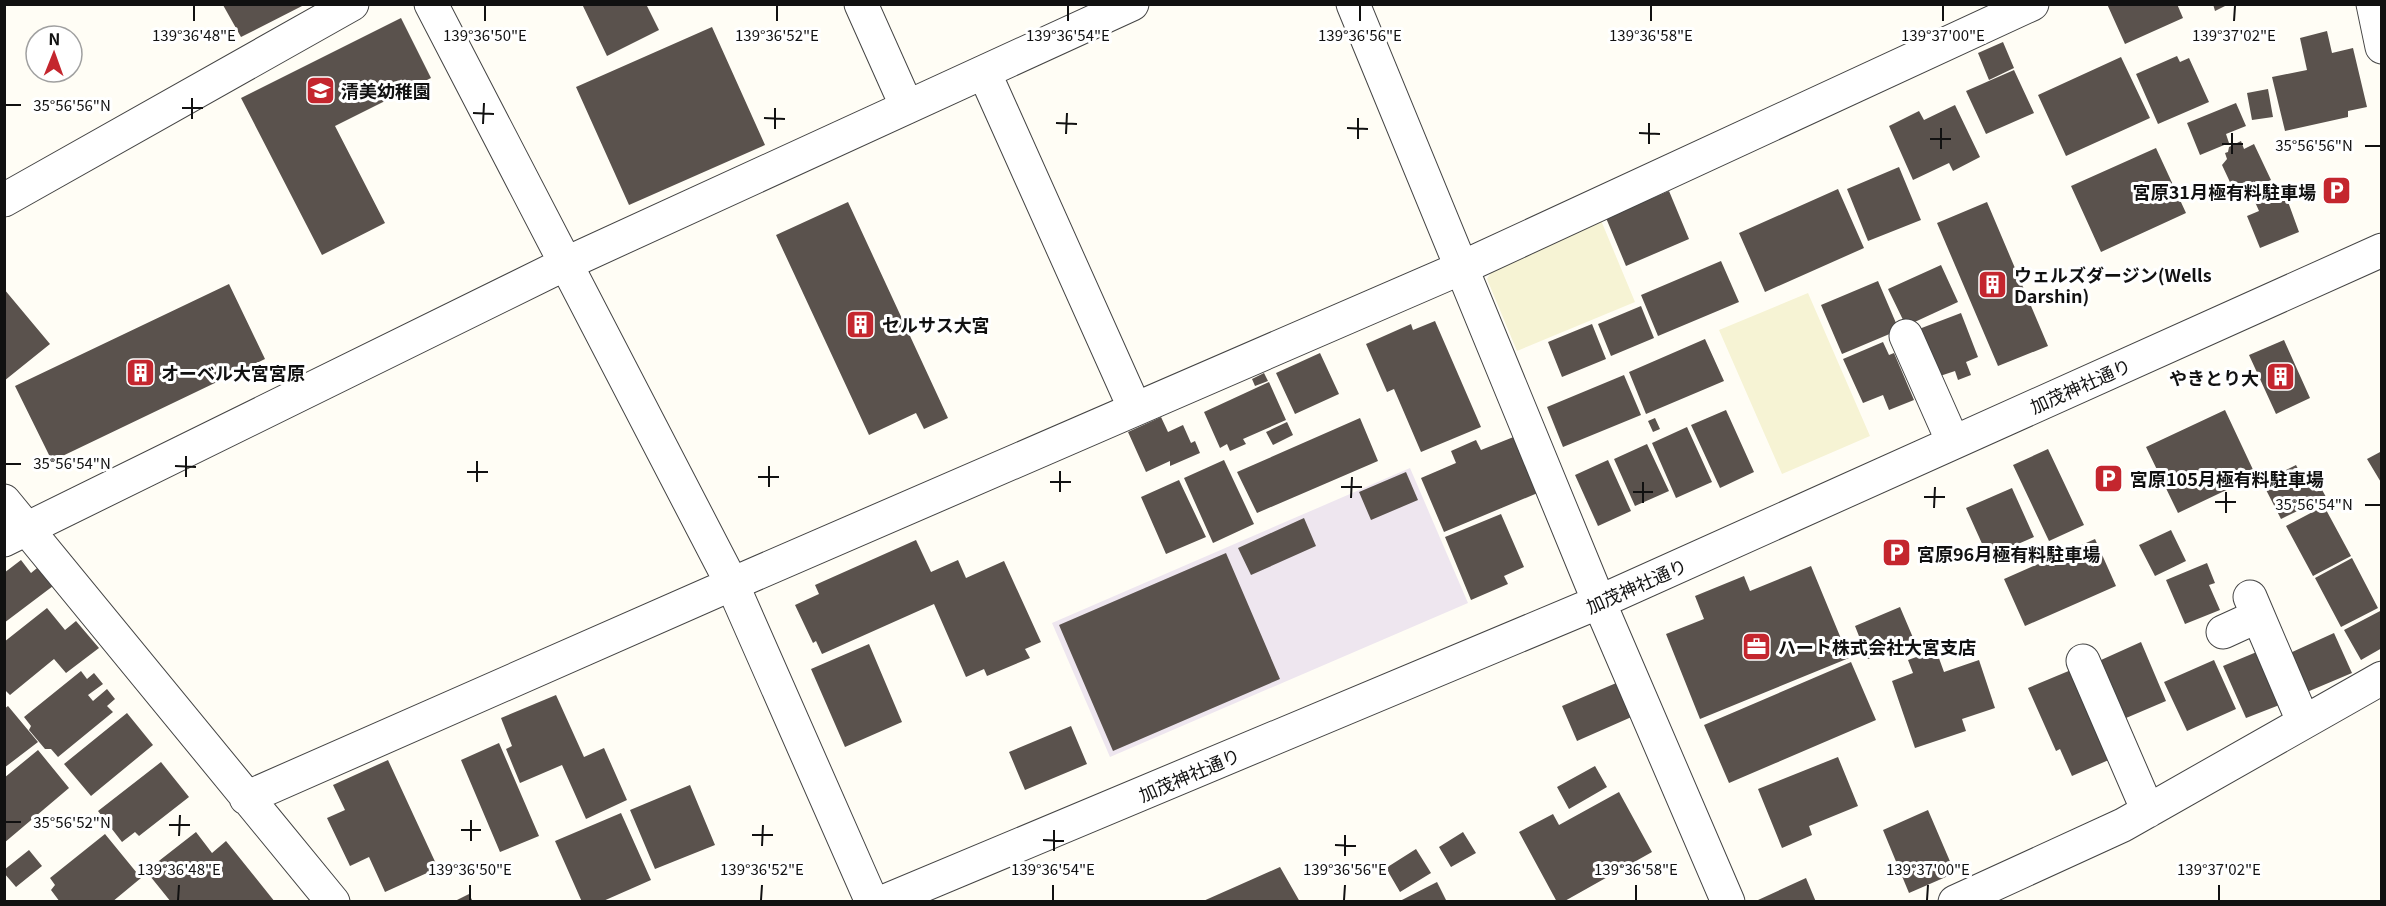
<svg xmlns="http://www.w3.org/2000/svg" width="2386" height="906" font-family="Georgia,'Noto Sans JP',serif">
<style>
.industrial{fill:#eee6ef}
.farmland{fill:#f6f3d4}
.building{fill:#5a524d}
.lines{fill:none;stroke-linecap:round;stroke-linejoin:round}
.minor-casing{stroke:#444;stroke-width:35}
.minor{stroke:#fff;stroke-width:33}
.ticks{fill:none;stroke:#111;stroke-width:2}
.labels{text-anchor:middle;dominant-baseline:central;stroke-width:6;stroke-linejoin:round;paint-order:stroke}
.poi-label{font-size:18px;font-weight:bold;fill:#111;stroke:#fff;text-anchor:start}
.street-label{font-size:18px;fill:#111;stroke:#fff}
.ticks-label{font-size:15px;text-anchor:middle;fill:#111;stroke:#fff;stroke-width:6;stroke-linejoin:round;paint-order:stroke}
</style>
<rect width="100%" height="100%" fill="#fffdf5"/>
<path class="industrial" d="M1410 468 1468 603 1110 757 1052 623Z"/>
<path class="farmland" d="M1600 218 1635 302 1517 351 1487 279 1498 260Z
M1808 293 1870 436 1782 474 1719 330Z"/>
<path class="building" d="M582 4H646L659 30 607 56Z
M2107 4H2177L2183 18 2125 44Z
M2213 4H2229L2215 11Z
M223 5H304L241 37Z
M401 18 431 78 335 126 385 223 322 255 241 98Z
M712 27 765 145 629 205 576 87Z
M2327 31 2332 53 2353 48 2367 107 2348 111V117L2285 131 2272 77 2307 70 2300 38Z
M2003 42 2014 68 1989 80 1978 53Z
M2177 56 2180 62 2189 58 2209 102 2158 124 2136 74Z
M2121 57 2150 118 2066 156 2038 95Z
M2014 70 2034 113 1986 134 1966 91Z
M2268 89 2273 117 2252 120 2247 93Z
M2236 103 2246 126 2226 134 2229 143 2200 155 2187 123Z
M1955 105 1980 157 1953 171 1949 163 1913 180 1889 126 1919 111 1924 120Z
M2241 141 2244 149 2254 144 2271 180 2236 195 2222 165 2227 159 2225 153 2228 152 2229 147Z
M2156 148 2186 213 2101 252 2071 186Z
M1899 167 1921 220 1868 241 1847 189Z
M1838 189 1864 248 1765 292 1739 233Z
M1669 191 1689 239 1626 266 1606 218Z
M2272 195 2275 203 2287 199 2299 232 2260 248 2247 216 2259 211 2255 202Z
M848 202 948 418 924 429 916 413 869 435 776 235Z
M1987 202 2048 346 1998 366 1937 223Z
M1721 261 1739 302 1658 336 1641 295Z
M1941 265 1958 302 1906 326 1888 289Z
M1878 281 1899 330 1842 354 1821 305Z
M229 284 265 359 52 461 15 386Z
M4 289 50 344 4 381Z
M1641 306 1654 338 1611 356 1598 324Z
M1961 313 1978 357 1966 362 1971 375 1958 380 1955 371 1937 377 1919 329Z
M1435 321 1481 427 1421 452 1394 389 1387 392 1366 344 1411 324 1413 330Z
M1592 324 1606 359 1562 377 1548 342Z
M1705 339 1724 381 1646 414 1629 372Z
M2284 340 2310 398 2276 414 2249 355Z
M1883 342 1889 355 1894 353 1914 400 1889 410 1883 395 1863 403 1843 359Z
M1320 353 1339 394 1295 414 1276 373Z
M1264 373 1268 381 1255 386 1252 379Z
M1624 375 1641 415 1563 447 1547 407Z
M1269 382 1286 420 1243 439 1246 444 1230 451 1227 444 1220 448 1204 412Z
M1726 410 1754 472 1720 488 1691 425Z
M2225 410 2256 476 2178 513 2146 447Z
M1161 417 1168 432 1183 425 1191 443 1195 441 1200 453 1170 466V461L1146 472 1128 432Z
M1360 418 1378 461 1257 513 1237 472Z
M1655 418 1660 429 1653 432 1648 421Z
M1287 422 1293 435 1273 445 1266 432Z
M1687 427 1712 482 1676 498 1652 443Z
M1516 436 1540 492 1444 532 1421 478 1456 463 1451 451 1476 440 1481 450Z
M1647 444 1669 491 1635 506 1614 459Z
M2048 449 2084 525 2049 541 2013 465Z
M2382 451V484L2367 459Z
M1224 460 1254 524 1213 543 1184 478Z
M1608 460 1631 511 1598 526 1575 475Z
M2296 465 2300 473 2310 468 2326 497 2281 519 2262 482Z
M1406 472 1418 500 1371 520 1359 492Z
M1179 480 1206 537 1166 554 1141 497Z
M2012 488 2034 537 1988 557 1966 508Z
M2324 506 2351 556 2313 576 2286 526Z
M1501 514 1524 567 1504 576 1508 584 1471 600 1445 537Z
M1304 518 1316 546 1251 575 1238 548Z
M2171 530 2186 561 2155 576 2139 545Z
M2095 539 2116 586 2025 626 2004 579Z
M916 540 931 572 958 560 966 578 1004 561 1041 642 1025 649 1030 658 987 676 984 669 966 677 934 604 822 654 816 641 813 643 795 605 819 594 815 585Z
M1226 553 1280 679 1113 751 1059 625Z
M2352 558 2378 608 2341 627 2315 578Z
M21 560 31 573 42 564 57 583 4 623V573Z
M2207 563 2215 583 2209 585 2220 610 2185 624 2166 580Z
M1811 566 1849 658 1700 719 1666 634 1704 619 1695 596 1744 576 1750 591Z
M1900 607 1914 640 1868 659 1855 626Z
M47 608 65 630 76 621 99 648 66 673 54 659 10 695 4 689V642Z
M2382 610V648L2361 660 2344 630Z
M2334 633 2352 673 2307 692 2290 653Z
M2141 642 2166 701 2126 718 2101 660Z
M869 644 902 722 845 747 811 669Z
M1936 650 1944 672 1979 660 1995 708 1962 719 1966 731 1915 748 1892 681 1913 673 1908 660Z
M2259 651 2282 704 2246 718 2223 666Z
M2214 660 2236 709 2187 731 2164 682Z
M1851 662 1876 720 1729 783 1704 725Z
M2071 670 2111 759 2072 776 2060 749 2056 751 2028 688Z
M81 671 87 679 94 673 103 684 88 695 93 701 107 689 115 699 107 706 113 712 58 757 51 749H45L29 730 31 726 24 717Z
M1621 681 1636 715 1577 741 1562 706Z
M556 695 584 757 604 748 627 800 586 819 562 765 520 783 506 749 512 746 501 718Z
M8 706 38 742 4 768V709Z
M127 713 153 745 91 796 64 764Z
M1071 726 1087 764 1025 790 1009 752Z
M499 743 539 836 500 852 461 760Z
M38 750 69 788 4 843V778Z
M1838 757 1858 806 1809 826 1812 835 1782 848 1758 789Z
M388 760 438 868 385 892 369 857 350 866 327 818 345 810 333 785Z
M161 762 189 797 139 836 135 832 122 842 98 811Z
M1595 766 1607 787 1569 809 1557 787Z
M690 785 715 845 655 869 630 810Z
M1619 792 1652 852 1563 902H1557L1519 832 1553 814 1559 825Z
M1928 810 1955 873 1909 893 1883 830Z
M621 813 651 880 601 902H582L555 841Z
M196 832 212 853 226 841 275 902H171L146 871Z
M1463 832 1476 853 1451 867 1439 847Z
M105 834 141 878 112 902H60L51 890 55 885 50 878Z
M1416 849 1431 873 1400 892 1386 868Z
M29 850 42 866 16 887 4 873V870Z
M1280 867 1300 902H1201Z
M1806 878 1816 902H1758V900Z
M1437 882 1447 902H1398Z
M469 894 473 902H453Z"/>
<g class="lines">
<defs>
<path id="minor" d="M431 4 732 584 872 902
M861 4 907 107
M1353 4 1599 602 1728 902
M2373 4 2382 47
M984 72 1135 409
M4 200 352 4
M1906 336 1953 442
M4 501 333 902
M4 540 565 264 1132 4
M2250 597 2303 721
M2223 632 2258 616
M2083 661 2148 811
M246 798 732 584 1461 268 2032 4
M883 902 1599 602 2382 250
M1955 902 2123 825 2382 678"/>
</defs>
<use href="#minor" class="minor-casing"/>
<use href="#minor" class="minor"/>
</g>
<path class="ticks" d="M194 21V6M485 21V6M777 21V6M1068 21V6M1360 21V6M1651 21V6M1943 21V6M2234 21 2235 6M6 105H21M182 108H203M473 113 494 114M764 118 785 119M192 119V98M1056 123 1077 124M483 124 484 103M1347 128 1368 129M775 129V108M1639 133 1660 134M1066 134 1067 113M1358 139V118M1930 139H1951M1649 144V123M2222 144H2243M2365 146H2380M1941 149V128M2232 154V133M6 464H21M175 466 196 467M467 472H488M186 477V456M758 477H779M477 482V461M1050 482H1071M769 487V466M1341 487H1362M1060 492V471M1633 492H1653M1924 497H1945M1351 498 1352 477M2215 502H2236M1643 503V482M2365 505H2380M1934 508 1935 487M2226 513V492M6 822H21M169 825H190M461 830H481M752 835H773M179 836 180 815M1043 840 1064 841M471 841V820M1335 845 1356 846M762 846 763 825M1054 851V830M1345 856V835M178 900 179 885M470 900V885M761 900 762 885M1053 900V885M1344 900 1345 885M1636 900V885M1927 900 1928 885M2219 900V885"/>
<defs>
<symbol id="school-square" viewBox="-11 -11 22 22"><rect x="-9" y="-9" width="18" height="18" rx="4" fill="#c4262e" stroke="#fff"/><path d="M0-5L7-2L0 1L-7-2ZM-4 1L0 2.5L4 1V4Q0 6-4 4Z" fill="#fff"/></symbol>
<symbol id="parking-square" viewBox="-11 -11 22 22"><rect x="-9" y="-9" width="18" height="18" rx="4" fill="#c4262e" stroke="#fff"/><path d="M-3.5-5.5H1a3.5 3.5 0 0 1 0 7H-1V5.5H-3.5ZM-1-3.4V-.6H.8a1.4 1.4 0 0 0 0-2.8Z" fill="#fff"/></symbol>
<symbol id="building-square" viewBox="-11 -11 22 22"><rect x="-9" y="-9" width="18" height="18" rx="4" fill="#c4262e" stroke="#fff"/><path d="M-4-6H4V6H1V3H-1V6H-4ZM-2.5-4.3h1.7v1.8h-1.7ZM.8-4.3h1.7v1.8H.8ZM-2.5-1h1.7V.8h-1.7ZM.8-1h1.7V.8H.8Z" fill="#fff"/></symbol>
<symbol id="office-square" viewBox="-11 -11 22 22"><rect x="-9" y="-9" width="18" height="18" rx="4" fill="#c4262e" stroke="#fff"/><path d="M-6-3h4V-5.5h4V-3h4V5H-6ZM-1-4.5V-3h2v-1.5ZM-6 0V1H6V0Z" fill="#fff"/></symbol>
</defs>
<g fill-rule="evenodd">
<use href="#school-square" x="304" y="74" width="33" height="33"/>
<use href="#parking-square" x="2320" y="174" width="33" height="33"/>
<use href="#building-square" x="1976" y="268" width="33" height="33"/>
<use href="#building-square" x="844" y="308" width="33" height="33"/>
<use href="#building-square" x="124" y="356" width="33" height="33"/>
<use href="#building-square" x="2264" y="360" width="33" height="33"/>
<use href="#parking-square" x="2092" y="462" width="33" height="33"/>
<use href="#parking-square" x="1880" y="536" width="33" height="33"/>
<use href="#office-square" x="1740" y="630" width="33" height="33"/>
</g>
<g class="labels">
<g class="poi-label">
<text x="341" y="90">清美幼稚園</text>
<text x="2316" y="191" text-anchor="end">宮原31月極有料駐車場</text>
<text x="2014" y="274">ウェルズダージン(Wells<tspan x="2014" dy="21">Darshin)</tspan></text>
<text x="882" y="324">セルサス大宮</text>
<text x="161" y="372">オーベル大宮宮原</text>
<text x="2259" y="377" text-anchor="end">やきとり大</text>
<text x="2130" y="478">宮原105月極有料駐車場</text>
<text x="1917" y="553">宮原96月極有料駐車場</text>
<text x="1778" y="646">ハート株式会社大宮支店</text>
</g>
<g class="street-label">
<text transform="translate(2080 385) rotate(-24)">加茂神社通り</text>
<text transform="translate(1636 585) rotate(-24)">加茂神社通り</text>
<text transform="translate(1189 774) rotate(-23)">加茂神社通り</text>
</g>
</g>
<g class="ticks-label">
<text x="194" y="41">139°36'48"E</text>
<text x="485" y="41">139°36'50"E</text>
<text x="777" y="41">139°36'52"E</text>
<text x="1068" y="41">139°36'54"E</text>
<text x="1360" y="41">139°36'56"E</text>
<text x="1651" y="41">139°36'58"E</text>
<text x="1943" y="41">139°37'00"E</text>
<text x="2234" y="41">139°37'02"E</text>
<text x="72" y="111">35°56'56"N</text>
<text x="2314" y="151">35°56'56"N</text>
<text x="72" y="469">35°56'54"N</text>
<text x="2314" y="510">35°56'54"N</text>
<text x="72" y="828">35°56'52"N</text>
<text x="179" y="875">139°36'48"E</text>
<text x="470" y="875">139°36'50"E</text>
<text x="762" y="875">139°36'52"E</text>
<text x="1053" y="875">139°36'54"E</text>
<text x="1345" y="875">139°36'56"E</text>
<text x="1636" y="875">139°36'58"E</text>
<text x="1928" y="875">139°37'00"E</text>
<text x="2219" y="875">139°37'02"E</text>
</g>
<rect width="2386" height="906" fill="none" stroke="#111111" stroke-width="12"/>
<g transform="translate(54 54) rotate(1)"><circle r="28" fill="#ffffff" stroke="#a0a0a0" stroke-width="1.5"/>
<path d="M0-4.5L10 22L0 15L-10 22Z" fill="#c4262e"/>
<text y="-9" font-size="16" font-weight="bold" text-anchor="middle" fill="#111111">N</text>
</g>
</svg>
